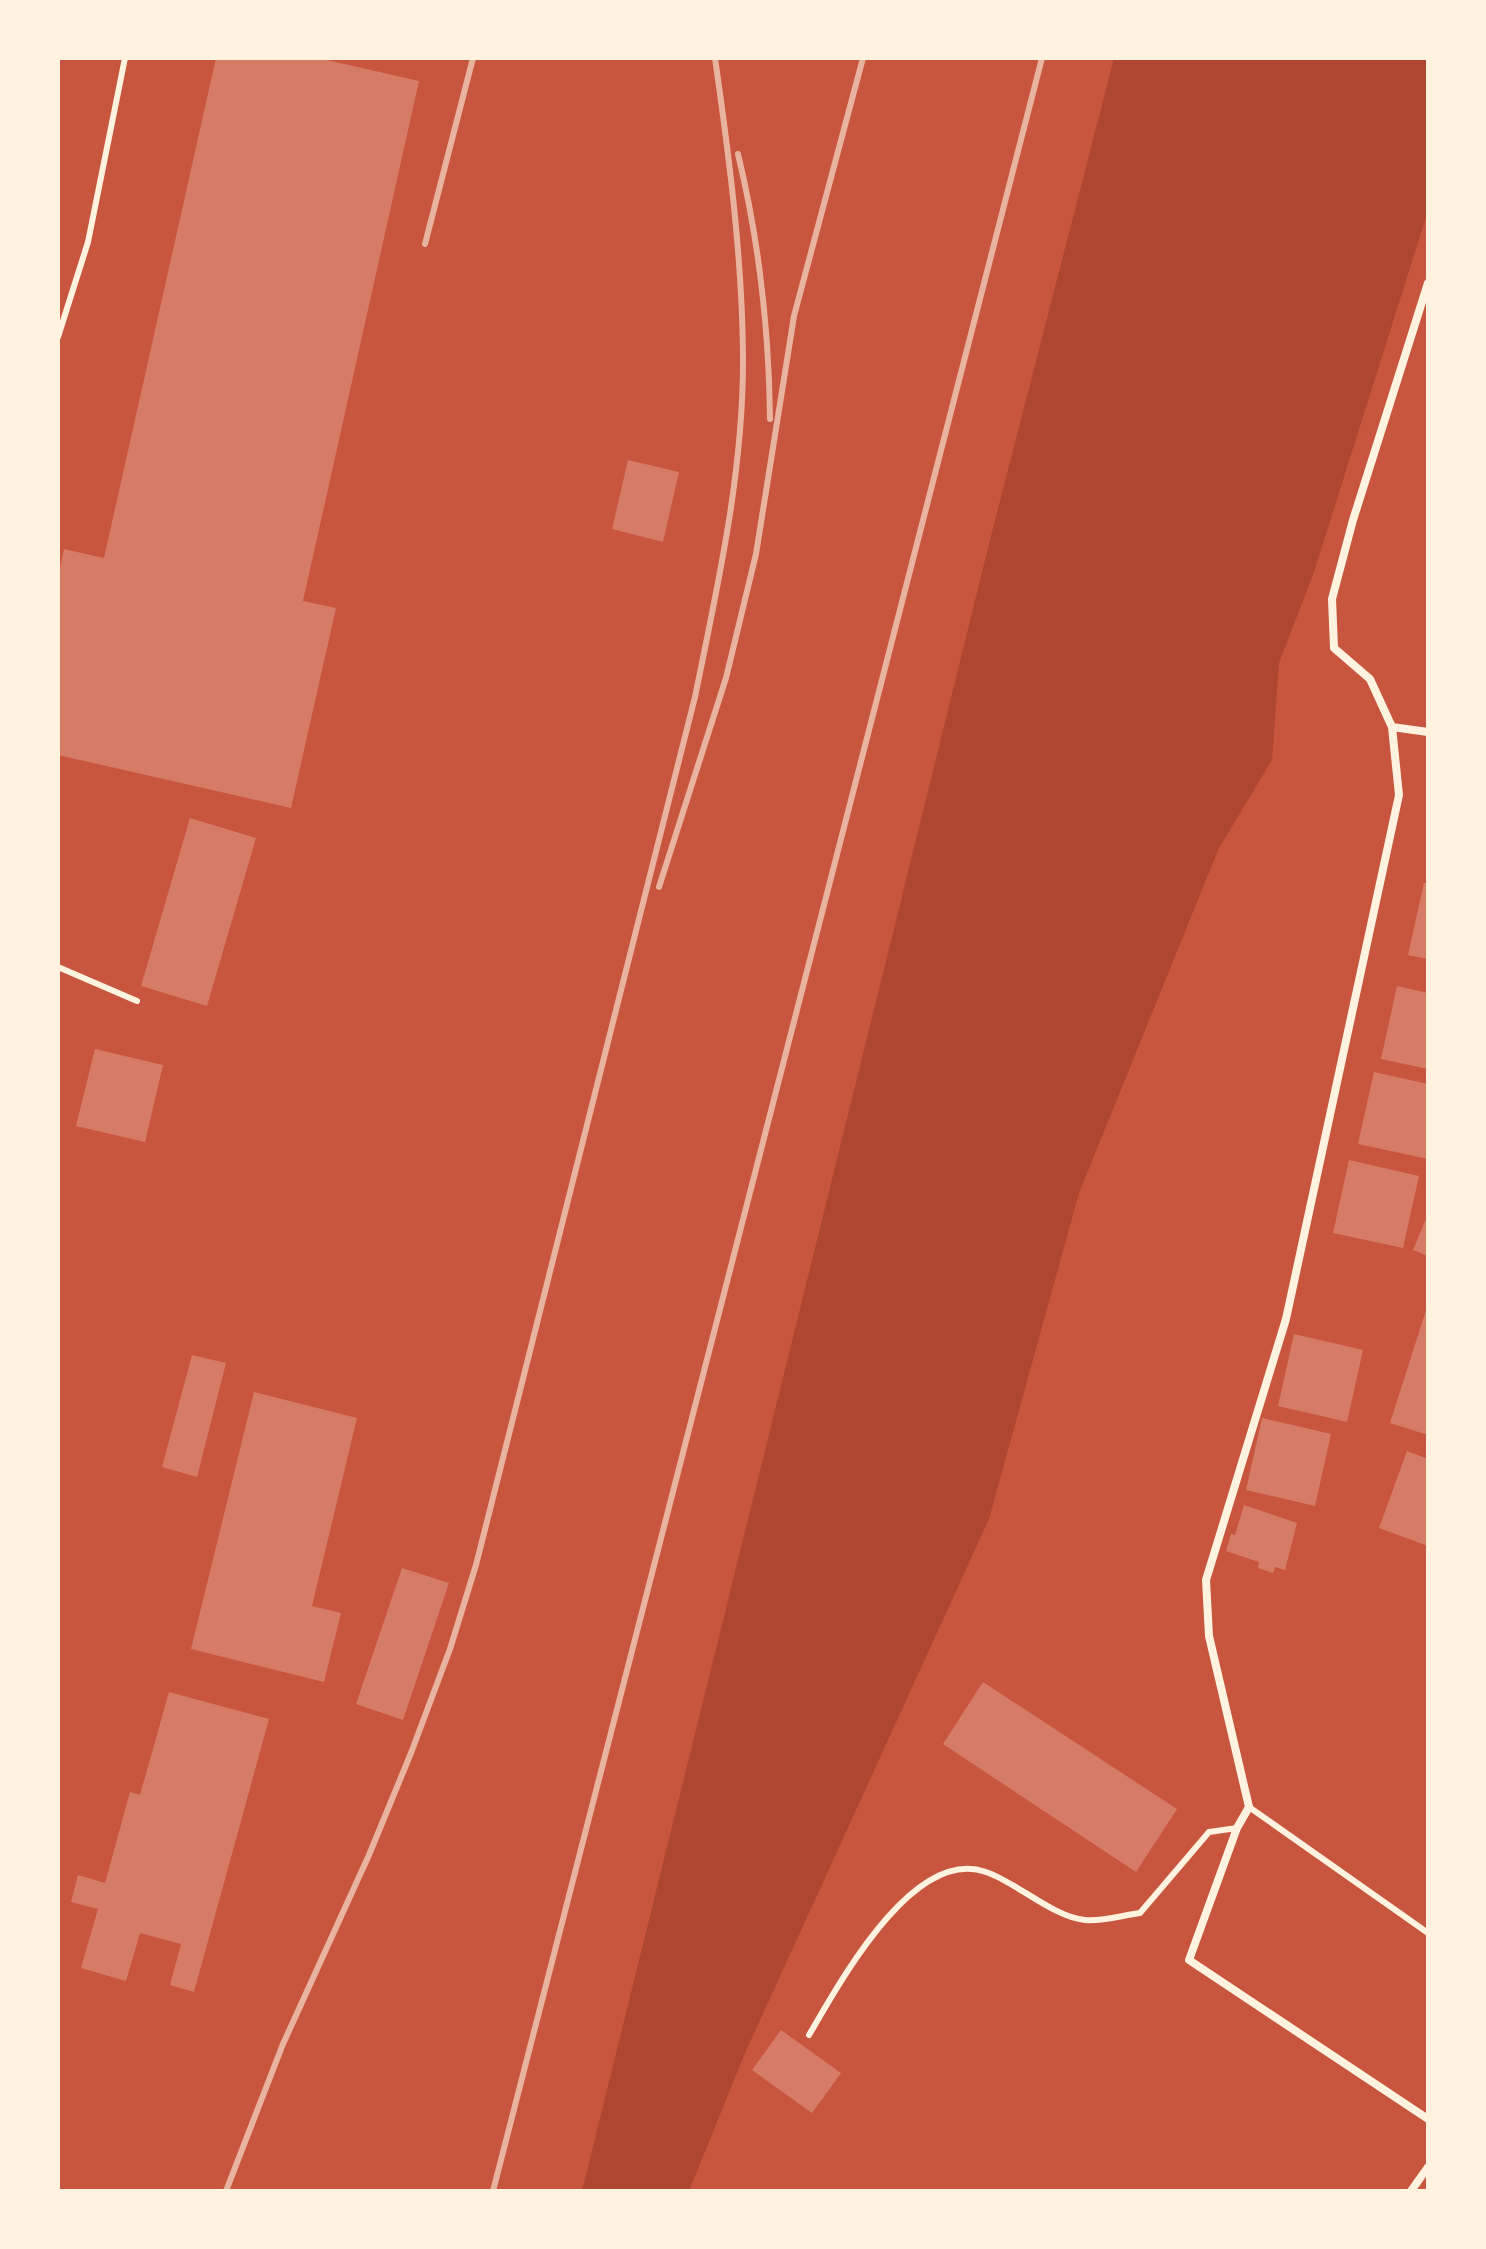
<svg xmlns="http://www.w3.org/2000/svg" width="1486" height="2249" font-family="'Sofia Sans Condensed',sans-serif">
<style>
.green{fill:#ae4732}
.building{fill:#d67c66}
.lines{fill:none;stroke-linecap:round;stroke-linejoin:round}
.service{stroke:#fff3e0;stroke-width:6}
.minor{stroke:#fff3e0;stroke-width:8}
.rail{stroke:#e9b49f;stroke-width:6}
</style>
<rect width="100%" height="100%" fill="#c8553d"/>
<path class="green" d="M1114 58H1428V211L1314 572 1279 663 1272 760 1219 848 1079 1193 989 1519 745 2053 689 2191H582L991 536Z"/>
<path class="building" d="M216 58H318L419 81 303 601 336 608 291 808 58 755V577L64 549 104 558Z
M628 460 679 472 663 542 612 529Z
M190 818 256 838 207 1006 141 986Z
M1424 883H1428V959L1408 955Z
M1397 986 1428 993V1069L1381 1059Z
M95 1049 163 1065 145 1142 76 1126Z
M1374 1072 1428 1084V1159L1358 1144Z
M1349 1160 1419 1176 1403 1248 1333 1233Z
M1428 1214V1256L1413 1250Z
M1427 1307H1428V1435L1390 1423Z
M1294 1334 1363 1350 1347 1422 1278 1406Z
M192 1355 226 1363 197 1477 162 1467Z
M254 1392 357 1418 312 1606 341 1613 324 1682 191 1649Z
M1262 1418 1331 1434 1315 1506 1246 1490Z
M1407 1451 1428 1459V1546L1379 1528Z
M1244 1505 1297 1523 1285 1570 1275 1567 1273 1573 1258 1568 1259 1562 1226 1551 1231 1534 1235 1535Z
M402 1568 449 1583 403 1720 356 1704Z
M983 1682 1177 1809 1136 1872 943 1744Z
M169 1692 269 1719 194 1992 170 1985 181 1944 140 1933 126 1981 81 1968 98 1909 71 1902 78 1875 105 1883 130 1792 140 1795Z
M781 2030 841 2073 812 2113 752 2070Z"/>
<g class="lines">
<path class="service" d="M58 337 88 242 125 58
M58 967 137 1001
M1249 1807 1428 1933
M809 2035C839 1984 913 1846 986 1872 1016 1882 1053 1917 1085 1920 1102 1922 1123 1915 1140 1913L1209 1832 1237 1828"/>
<path class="minor" d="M1428 283 1353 520 1332 599 1334 648 1370 679 1392 727 1399 795 1286 1319 1206 1580 1209 1636 1249 1807 1237 1828 1189 1960 1428 2119
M1392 727 1428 732
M1411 2191 1428 2167"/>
<path class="rail" d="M738 154C759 241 769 329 770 419
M425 244 473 58
M659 887 726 678 756 554 794 316 863 58
M226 2191 283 2044 369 1855 411 1753 450 1649 476 1565 695 697C718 584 744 470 743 354 742 255 729 156 715 58
M493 2191 1042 58"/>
</g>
<rect width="1486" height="2249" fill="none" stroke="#fff3e0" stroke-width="120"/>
</svg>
